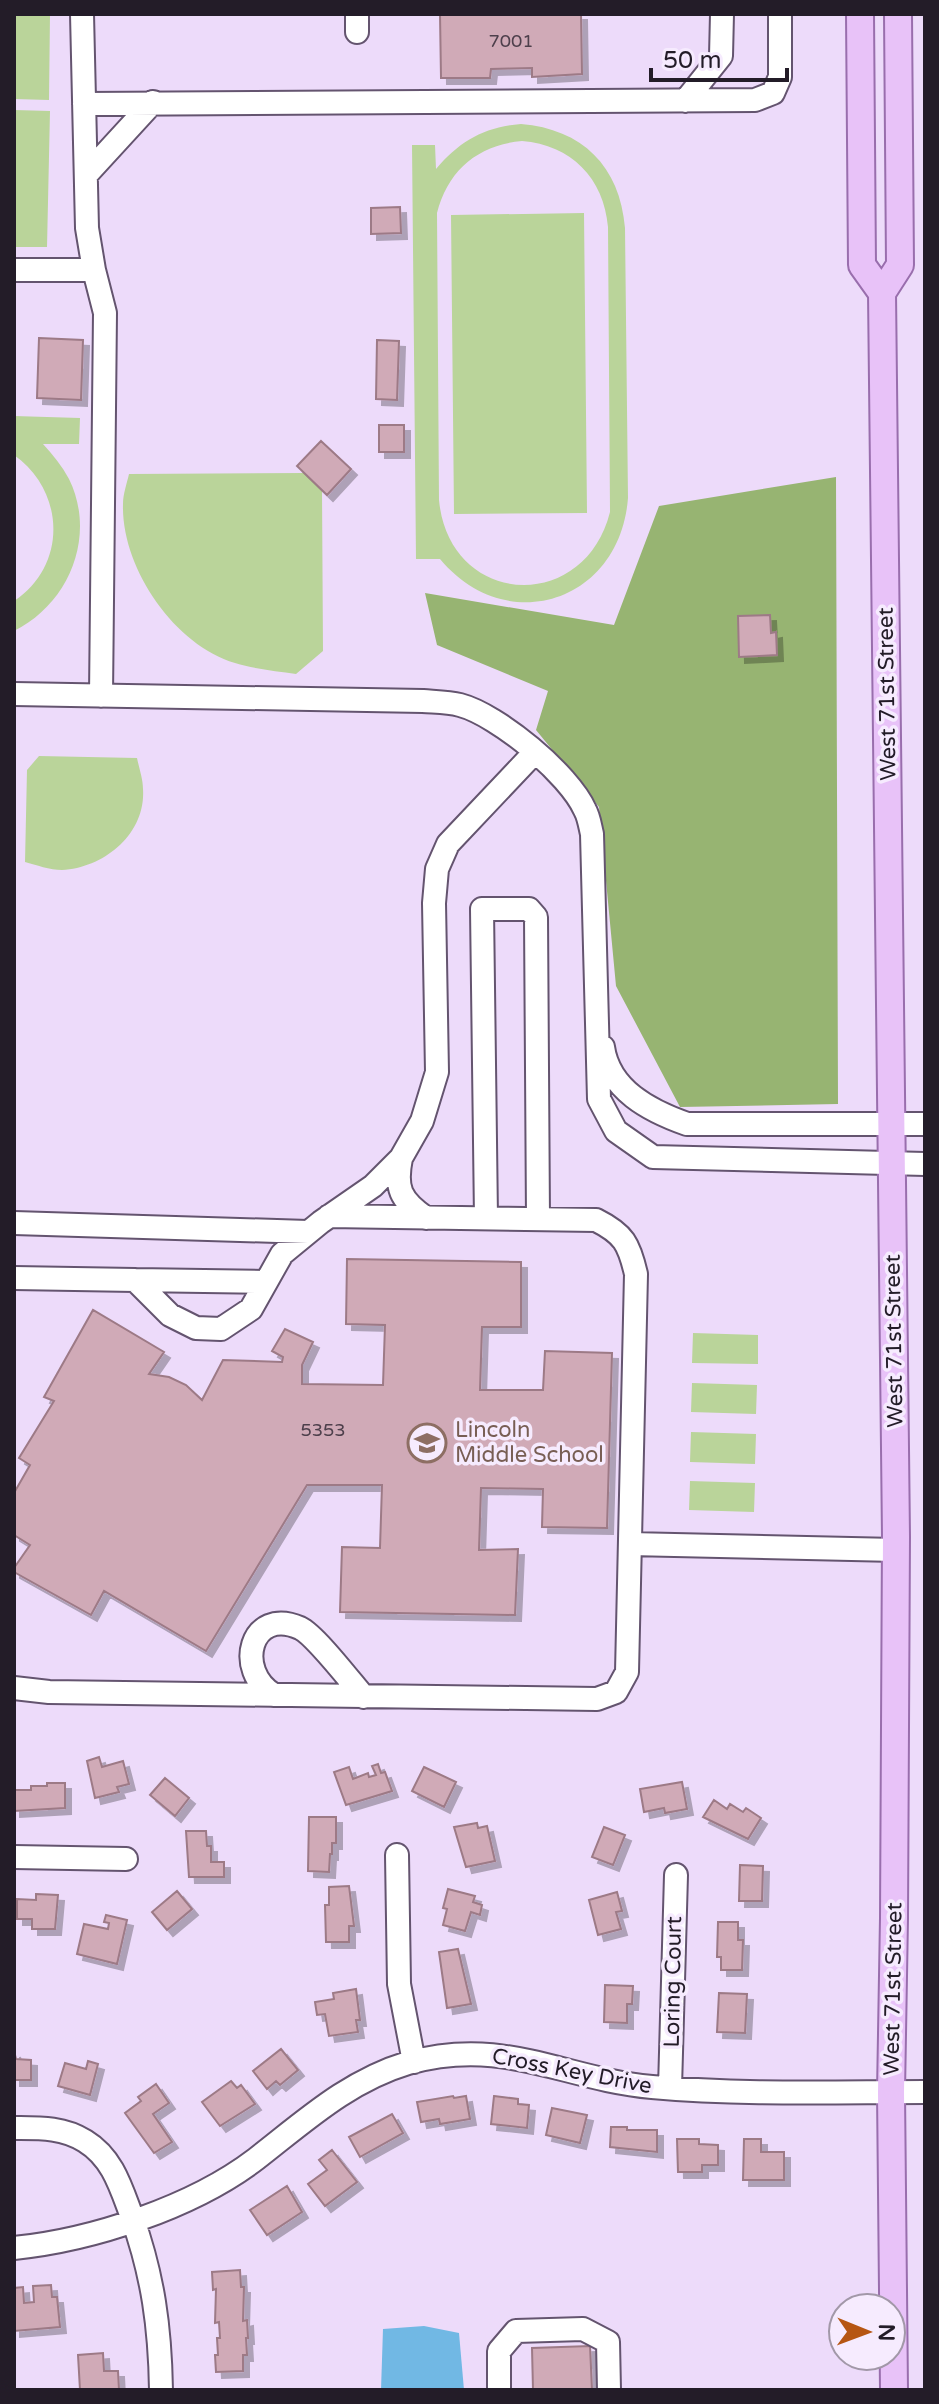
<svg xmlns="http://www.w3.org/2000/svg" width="939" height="2404" font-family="'Varela Round',sans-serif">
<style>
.green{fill:#bad49a;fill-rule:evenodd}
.forest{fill:#97b472}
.water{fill:#71b8e4}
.building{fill:#d0aab7;stroke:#9d7a86;stroke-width:2;filter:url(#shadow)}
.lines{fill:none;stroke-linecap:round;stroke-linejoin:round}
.minor-casing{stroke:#64546f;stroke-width:26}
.major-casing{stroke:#996ead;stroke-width:30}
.minor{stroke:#fff;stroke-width:22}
.major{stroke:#e8c2f8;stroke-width:26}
.labels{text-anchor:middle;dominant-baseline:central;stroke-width:7;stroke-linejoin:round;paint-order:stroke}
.number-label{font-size:18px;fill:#4e404c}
.street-label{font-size:22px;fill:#231c28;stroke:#f6ebfe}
.education-label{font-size:22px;fill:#785e54;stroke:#f6ebfe;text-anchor:start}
</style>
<defs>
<filter id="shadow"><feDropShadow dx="6" dy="6" stdDeviation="0" flood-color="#0004"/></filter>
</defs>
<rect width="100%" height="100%" fill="#eddbfa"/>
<path class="green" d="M14 14H50L49 100 14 99Z
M14 110 50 111 47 247H14Z
M521 124C582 129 620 166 625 228L628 498C620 602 507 639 440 559H416L412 145H435L436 169C460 141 484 127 521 124ZM522 141C571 145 604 178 608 227L610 512C584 615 449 607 439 500L437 213C448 170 478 145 522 141Z
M584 213 587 513 454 514 451 215Z
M14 416 80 418 79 444H43C53 455 62 466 69 479 97 536 69 604 14 631V601C68 565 65 491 14 455Z
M305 473 322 491 323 651 296 674C276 671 254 669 235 663 174 645 121 567 123 504 123 494 127 483 129 474Z
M39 756 137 758C139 768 143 779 143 789 146 834 104 868 62 870 50 870 36 865 25 862L27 770Z
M693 1333 758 1335V1364L692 1363Z
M692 1383 757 1385 756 1414 691 1412Z
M691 1432 756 1434 755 1464 690 1462Z
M690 1481 755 1483 754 1512 689 1510Z"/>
<path class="forest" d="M836 477 838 1104 680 1107 616 986 599 807 536 730 548 691 437 645 425 593 614 625 659 506Z"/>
<path class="water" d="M424 2326 459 2333 464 2390H381L383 2329Z"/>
<path class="building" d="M440 14H581L582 74 532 77V68L491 69 490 78H441Z
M400 207 401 233 371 234V208Z
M39 338 83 340 81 400 37 398Z
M377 340 399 341 397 400 376 399Z
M379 425H404V452H379Z
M321 441 351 469 327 495 297 466Z
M770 615 771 633 776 632 777 655 739 657 738 616Z
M347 1259 521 1262V1327H482L480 1390H543L545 1351 612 1353 607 1528 542 1527 543 1489 481 1488 479 1550 518 1549 515 1615 340 1612 342 1547 380 1548 382 1485H307L206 1651 104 1591 91 1615 14 1572V1568L30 1545 14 1535V1493L30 1465 19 1458 54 1401 44 1397 93 1310 164 1352 149 1374 169 1377 186 1385 202 1400 223 1360 282 1362 283 1357 272 1351 285 1329 313 1342 302 1365V1384L383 1385 385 1325 346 1324Z
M99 1757 102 1767 123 1761 129 1784 117 1787 119 1792 95 1798 87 1761Z
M378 1764 381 1773 385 1772 392 1791 346 1805 334 1772 349 1767 353 1779 368 1773 369 1777 376 1775 372 1766Z
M424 1767 456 1782 444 1807 412 1791Z
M165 1778 189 1798 175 1816 150 1795Z
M682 1782 687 1809 665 1813 664 1808 644 1812 640 1789Z
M47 1783H65V1808L14 1811V1790H31V1786H47Z
M714 1800 727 1809 730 1804 743 1812 746 1808 761 1818 748 1839 703 1817Z
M309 1817H336V1843H332V1854H330L329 1872 308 1871Z
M477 1823 478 1828 487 1826 495 1861 466 1867 454 1827Z
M604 1827 625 1835 613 1865 592 1857Z
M186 1831H206L207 1846H211V1862H224V1877H189Z
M740 1865 763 1866 762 1901H739Z
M349 1886 354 1926H349V1942H326L325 1905H329V1887Z
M448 1889 475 1896 473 1902 482 1905 480 1915 471 1912 465 1931 443 1925 447 1909 443 1908Z
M177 1891 192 1909 167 1930 152 1912Z
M617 1892 622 1911 616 1912 621 1929 598 1935 589 1900Z
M36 1894 58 1895 55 1929H32V1919H17V1899L36 1900Z
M106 1915 127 1920 117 1964 77 1954 84 1924 108 1929 109 1923 104 1922Z
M718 1922H738V1940H743L742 1970H721V1957H717Z
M458 1949 471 2004 447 2008 439 1952Z
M605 1985 633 1986 632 2004H627V2023L604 2022Z
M356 1989 360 2020H356L358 2032 329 2036 325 2014 317 2015 315 2002 334 1999 333 1993Z
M719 1993 747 1994 745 2033 717 2032Z
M281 2049 298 2070 280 2085 276 2081 267 2089 253 2071Z
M14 2051 16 2059 31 2060V2080H14Z
M88 2061 98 2064 90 2095 58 2086 65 2063 86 2069Z
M231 2081 237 2088 241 2085 255 2104 220 2126 202 2102Z
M156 2084 169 2103 153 2114 172 2142 154 2153 125 2113 141 2101 138 2097Z
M453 2096 454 2098 466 2096 470 2119 440 2124 439 2119 421 2122 417 2102Z
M494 2096 518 2099V2104L529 2105 527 2128 491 2124Z
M552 2108 587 2115 580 2143 546 2135Z
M392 2114 403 2133 360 2157 349 2137Z
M611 2127H627V2130H657V2152L610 2147Z
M677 2139H699V2144L718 2145V2165H702V2172H678Z
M744 2139H761V2152H784V2180H743Z
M332 2150 357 2182 325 2206 308 2184 327 2170 319 2160Z
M287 2186 302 2212 267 2235 250 2210Z
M240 2270 241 2287H244L243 2321 247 2320 248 2338H246L247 2355H243V2371L216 2372 215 2355H218L217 2338H220L219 2322 215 2323 216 2289 213 2290 212 2272Z
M51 2285 52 2297H57L60 2327 14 2331V2288L23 2287 24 2303 34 2302 33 2286Z
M590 2346 592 2390H533L532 2348Z
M103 2353 104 2371H118L119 2390H80L78 2355Z"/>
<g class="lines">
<defs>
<path id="minor" d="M357 14V32
M685 101 721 56 722 14
M84 104 755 100 773 93 780 77V14
M86 175 153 102
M14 270H94L87 228 82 14
M94 270 105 313 101 696
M14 694 423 701C435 702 448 702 460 705 498 715 569 774 585 810 589 817 590 826 592 834L599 1099 616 1131 653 1157 925 1164
M603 1047C609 1090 650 1111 687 1124H925
M401 1158C395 1188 400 1200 426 1218
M486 1218 482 909H529L536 917 538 1219
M14 1223 308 1232
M14 1278 135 1280
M265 1282 135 1280 170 1315 196 1328 221 1329 251 1309 282 1254 321 1222 373 1186 401 1158 422 1121 437 1072 434 903 437 869 448 844 535 752
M630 1544 896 1550
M14 1688 49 1692 597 1699 616 1692 627 1672 636 1274C629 1244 624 1234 596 1220L329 1216
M274 1695C234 1671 250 1606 300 1628 315 1635 351 1682 364 1697
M397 1855 399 1984 414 2062
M14 1857 126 1859
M670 2088 676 1875
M14 2128C39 2128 63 2127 85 2141 113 2158 121 2188 132 2217 153 2276 160 2327 161 2390
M14 2248C93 2240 193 2207 256 2159 305 2121 348 2081 408 2063 504 2036 563 2079 652 2087 742 2095 835 2092 925 2092
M499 2390V2351L516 2331 583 2329 608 2342 609 2390"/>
<path id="major" d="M860 14 862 265 882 293
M894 2390 891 2092 894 1918 896 1537 882 293 900 265 898 14"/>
</defs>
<use href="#minor" class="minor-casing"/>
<use href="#major" class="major-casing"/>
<use href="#minor" class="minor"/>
<use href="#major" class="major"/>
</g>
<defs>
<symbol id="school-ring" viewBox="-11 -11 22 22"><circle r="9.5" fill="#f6ebfe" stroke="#8d6e63" stroke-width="1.5"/><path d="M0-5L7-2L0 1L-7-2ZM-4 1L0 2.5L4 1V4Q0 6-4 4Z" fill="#8d6e63"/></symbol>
</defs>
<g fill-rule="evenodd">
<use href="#school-ring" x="405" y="1421" width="44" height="44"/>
</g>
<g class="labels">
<g class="number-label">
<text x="511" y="41">7001</text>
<text x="323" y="1430">5353</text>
</g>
<g class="street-label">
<text transform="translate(887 694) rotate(-91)">West 71st Street</text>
<text transform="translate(894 1341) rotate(-91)">West 71st Street</text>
<text transform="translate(673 1982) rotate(-89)">Loring Court</text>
<text transform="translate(893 1989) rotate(-89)">West 71st Street</text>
<text transform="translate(572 2071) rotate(11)">Cross Key Drive</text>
</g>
<g class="education-label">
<text x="455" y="1430">Lincoln<tspan x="455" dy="25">Middle School</tspan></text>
</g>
</g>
<rect width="939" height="2404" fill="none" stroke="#231c28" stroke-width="32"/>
<g transform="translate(867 2332) rotate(91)"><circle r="38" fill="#f6ebfe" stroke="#a298a8" stroke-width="2"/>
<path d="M0-6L14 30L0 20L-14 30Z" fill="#b65613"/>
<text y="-12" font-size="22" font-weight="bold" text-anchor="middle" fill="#231c28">N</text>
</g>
<path d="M651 68v12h136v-12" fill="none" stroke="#231c28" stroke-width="4"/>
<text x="663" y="68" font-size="24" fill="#231c28" stroke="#f6ebfe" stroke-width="6" paint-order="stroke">50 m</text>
</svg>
